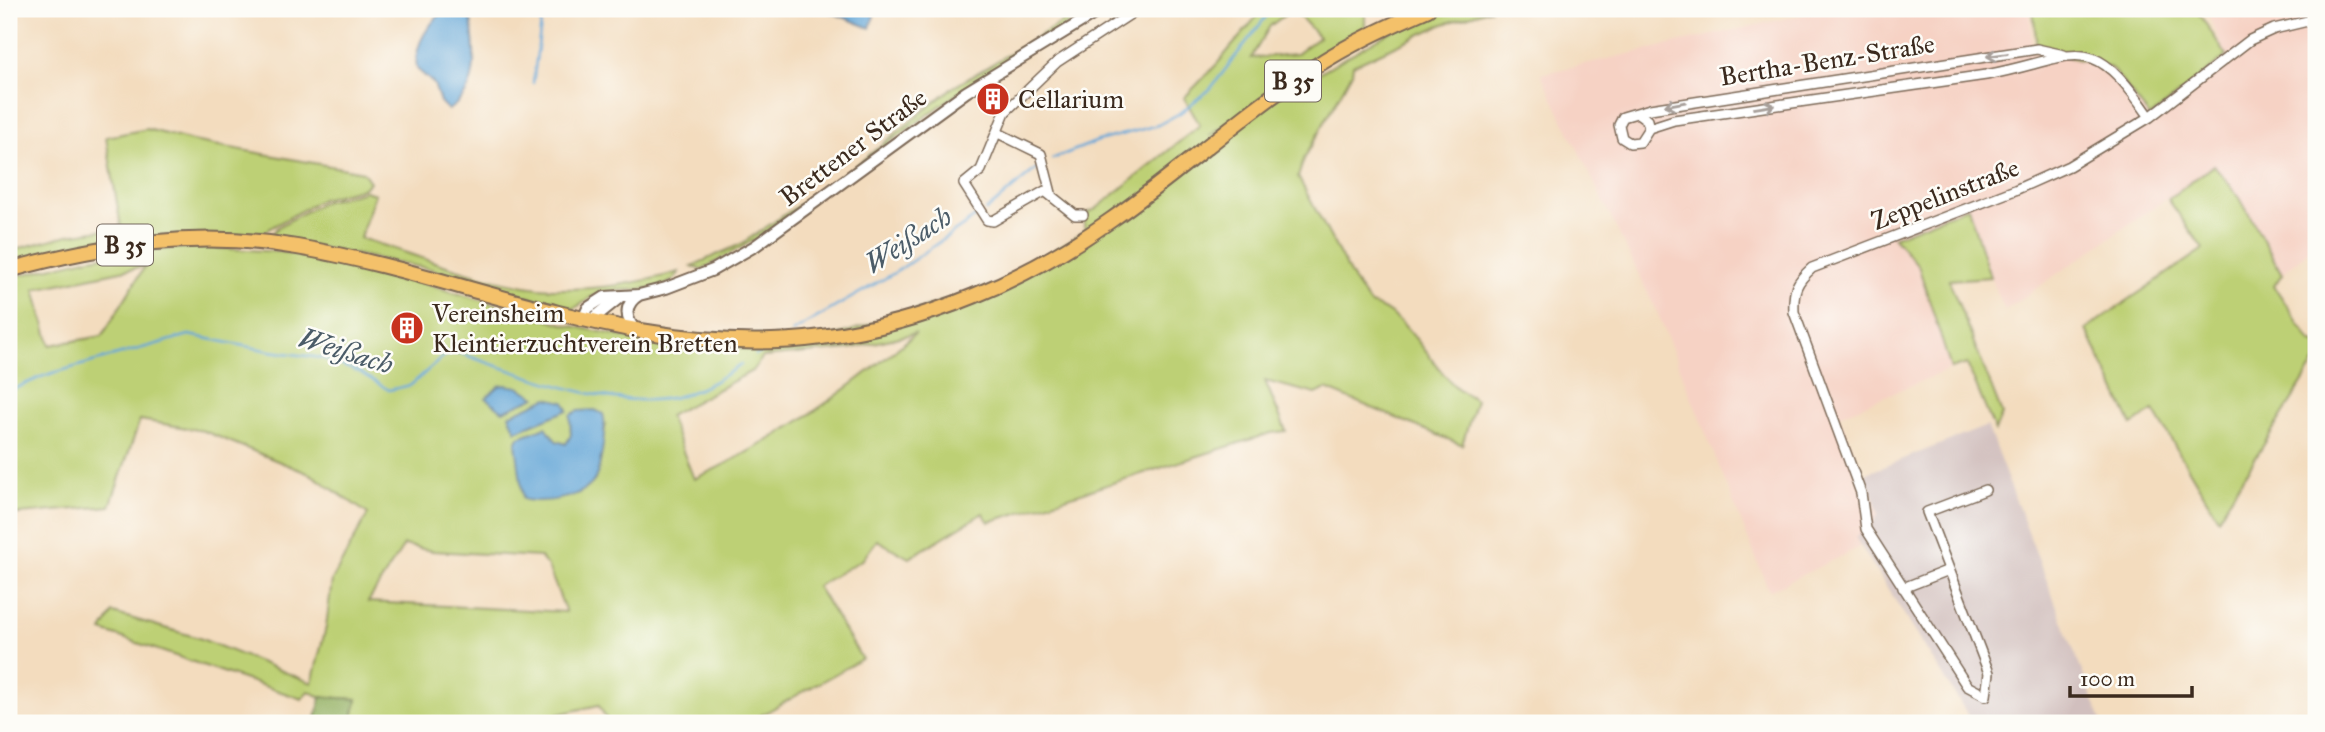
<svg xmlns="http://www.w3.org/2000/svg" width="2325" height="732" font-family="'IM FELL Great Primer',serif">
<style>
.built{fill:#f6d2c4}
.industrial{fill:#d1bfbe}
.green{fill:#bdd074;stroke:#7c7d49;stroke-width:2;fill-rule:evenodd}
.forest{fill:#96b266;stroke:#686e42;stroke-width:2}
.water{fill:#63a6d7;stroke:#4f687a;stroke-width:2}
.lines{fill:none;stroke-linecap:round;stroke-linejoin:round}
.stream{stroke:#63a6d7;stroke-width:2.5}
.minor-casing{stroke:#7b6856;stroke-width:12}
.tertiary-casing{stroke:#7b6856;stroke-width:14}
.primary-casing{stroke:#7b6856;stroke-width:18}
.minor{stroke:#fff;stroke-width:9}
.tertiary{stroke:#fff;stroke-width:10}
.primary{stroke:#f4c16b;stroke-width:14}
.oneway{stroke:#a79f9a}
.labels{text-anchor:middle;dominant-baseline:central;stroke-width:5;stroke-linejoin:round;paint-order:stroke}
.shield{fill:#fdfcf7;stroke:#75695f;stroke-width:2}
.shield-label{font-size:24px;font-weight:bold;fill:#3b2a1e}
.street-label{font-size:26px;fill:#3b2a1e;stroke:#fdfcf7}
.poi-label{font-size:26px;fill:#3b2a1e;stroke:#fdfcf7;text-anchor:start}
.water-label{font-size:28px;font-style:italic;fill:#4b5c68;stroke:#fdfcf7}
</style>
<rect width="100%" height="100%" fill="#fdfcf7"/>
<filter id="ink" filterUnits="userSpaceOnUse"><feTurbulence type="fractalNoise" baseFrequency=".0143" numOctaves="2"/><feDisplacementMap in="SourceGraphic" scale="14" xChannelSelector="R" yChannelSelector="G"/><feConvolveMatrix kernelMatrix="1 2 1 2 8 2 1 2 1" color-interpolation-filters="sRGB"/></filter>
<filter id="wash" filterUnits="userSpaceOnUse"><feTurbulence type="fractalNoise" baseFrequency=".00686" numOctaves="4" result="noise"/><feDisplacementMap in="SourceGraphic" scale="28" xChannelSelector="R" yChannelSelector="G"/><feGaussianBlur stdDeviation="1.57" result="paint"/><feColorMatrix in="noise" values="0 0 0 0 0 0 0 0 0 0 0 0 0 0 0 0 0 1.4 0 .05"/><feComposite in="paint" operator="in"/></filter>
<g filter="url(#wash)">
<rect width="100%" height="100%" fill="#f3dcbe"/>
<path class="built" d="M1827 9H2030L2032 52 2227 56 2205 9H2316V12L2311 13 2316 32V244L2282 274 2240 198 2214 166 2005 310 1990 277 1968 207 1894 237 1918 265 1951 369 1839 415 1879 513 1872 525 1855 537 1860 547 1769 591 1658 314 1541 74Z"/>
<path class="industrial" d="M1987 426 2102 723H1973L1855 537 1872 525 1879 513 1865 474Z"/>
<path class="green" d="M1084 9H1093L976 80 756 239 701 270 692 266 741 244 848 172 952 88Z
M1263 9H1365V32L1312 61 1209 136 1399 27 1444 9H1491L1441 25 1353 65 1352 73 1304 159 1298 177 1354 281 1370 304C1406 311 1431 366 1457 388 1463 393 1470 396 1476 400L1462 445 1326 389 1316 394 1265 381 1286 431 1271 433 989 522 983 513 909 558 877 540 863 559 817 586 862 659 747 723H608L599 705 519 723H352L357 699 321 697 308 691 302 699 102 631 113 613 199 638 312 683 326 627 332 580 368 514 312 475 204 431 140 420 110 506 9 515V278L90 258 139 251 195 247 282 252 394 275 567 325 635 339 739 348 808 344 1003 283 1086 230 1083 215 1096 209 1200 125 1184 98 1217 64ZM1293 9 1319 37 1296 54 1251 58 1270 26ZM145 266 102 336 50 345 35 289ZM916 333C845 393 779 440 694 479L669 416 752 371 763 357 849 349ZM578 411 606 424 595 480 585 490 516 443 519 437 546 427 556 441 567 444 571 435 570 416ZM404 545 432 551 540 557 548 567 566 612 368 602Z
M2033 9H2196L2227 56 2150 117 2111 68 2037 49Z
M147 129 192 141 363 172 370 182 364 188 322 199 256 236H152L93 243 9 264V251L68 235 121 227 106 137Z
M2214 165 2240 198 2282 274 2274 286 2311 342 2316 343V361L2218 518 2154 411 2132 425 2086 329 2203 249 2168 199Z
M365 191 375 194 360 238C417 255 494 286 552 289 596 290 637 284 679 272 671 295 619 287 600 293 588 296 583 307 570 309L431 269 275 239 272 234 278 227 323 202Z
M1968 207 1990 277 1949 280 2002 414 1995 431 1967 364 1951 369 1918 265 1893 237Z"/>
<path class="forest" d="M321 697 357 699 352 723H315Z"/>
<path class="water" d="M448 9H470C473 45 485 88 448 110L440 102 434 84 417 69C413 46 429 21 448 9Z
M823 9H876L870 28Z
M505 385 518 387 536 397 503 411 486 398 499 386Z
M547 398 564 402 568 410 516 431 509 415Z
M595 410 603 414C607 426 601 467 595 479 585 498 541 505 523 499L516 443 519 437 546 427 556 441 566 444 571 435 570 415 578 411Z"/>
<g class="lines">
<path class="stream" d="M533 83 543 9
M1052 159 1098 141 1158 125 1180 113 1211 88 1272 9
M986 211 1037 168
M792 332 896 272 980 214
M756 355 770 348
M9 391 46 375 189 335 270 351 322 358 359 372 389 390 411 385 444 356 456 352C518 372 619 415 683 395 705 388 722 377 741 365"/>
</g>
</g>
<g filter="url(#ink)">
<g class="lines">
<defs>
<path id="minor" d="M1639 114 1647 120 1649 128 1640 142 1630 143 1622 138 1619 125 1623 117 1650 109 2037 49 2064 55
M1649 128 1674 120 1986 75C2078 58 2088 26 2150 117
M998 133 1041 154 1051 193
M1083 215H1075L1045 191 993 221 987 220 964 184 981 170 1005 112 1057 62 1138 9
M1985 490 1927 512 1989 673 1986 696 1967 686 1866 529 1861 493 1794 312C1793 290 1796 282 1812 268L2015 190 2069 166 2150 117 2250 40 2274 29 2316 19
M1903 588 1949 570"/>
<path id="tertiary" d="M582 321 588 308 605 297 639 295 666 288 713 270 755 246 966 92 1102 9
M589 322 619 298
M637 332C625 319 623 305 639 295"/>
<path id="primary" d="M9 270C103 244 199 230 297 247 472 277 640 362 822 337 926 323 1025 281 1111 220 1180 172 1242 114 1313 68 1349 44 1389 26 1428 9"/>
</defs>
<use href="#minor" class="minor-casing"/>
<use href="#tertiary" class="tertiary-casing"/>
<use href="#primary" class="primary-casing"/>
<use href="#minor" class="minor"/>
<use href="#tertiary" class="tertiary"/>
<use href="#primary" class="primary"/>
</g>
<defs><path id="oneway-shaft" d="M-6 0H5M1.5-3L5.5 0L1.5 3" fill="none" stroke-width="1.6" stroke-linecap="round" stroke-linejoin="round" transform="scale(1.75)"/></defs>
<g class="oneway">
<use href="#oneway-shaft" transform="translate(1997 55) rotate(172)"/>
<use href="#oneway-shaft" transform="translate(1675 104) rotate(170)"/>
<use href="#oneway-shaft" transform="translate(1764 107) rotate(-9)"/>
</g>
</g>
<defs>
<symbol id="building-disc" viewBox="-11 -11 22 22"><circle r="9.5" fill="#c8321e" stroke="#fdfcf7"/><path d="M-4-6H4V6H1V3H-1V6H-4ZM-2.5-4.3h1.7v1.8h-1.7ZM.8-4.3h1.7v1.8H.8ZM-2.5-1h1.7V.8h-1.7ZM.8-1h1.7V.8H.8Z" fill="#fff"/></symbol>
</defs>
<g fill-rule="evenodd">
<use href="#building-disc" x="974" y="80" width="38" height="38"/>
<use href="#building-disc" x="388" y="309" width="38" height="38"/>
</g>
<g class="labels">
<g class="shield">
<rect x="1265" y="60.5" width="56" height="41" rx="5"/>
<rect x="97" y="224.5" width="56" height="41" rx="5"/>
</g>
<g class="shield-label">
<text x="1293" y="81">B 35</text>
<text x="125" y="245">B 35</text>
</g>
<g class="street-label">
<text transform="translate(1827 60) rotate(-9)">Bertha-Benz-Straße</text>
<text transform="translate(853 147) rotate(-37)">Brettener Straße</text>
<text transform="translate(1945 194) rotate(-21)">Zeppelinstraße</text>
</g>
<g class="poi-label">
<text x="1018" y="99">Cellarium</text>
<text x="432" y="313">Vereinsheim<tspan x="432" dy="30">Kleintierzuchtverein Bretten</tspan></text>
</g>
<g class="water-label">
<text transform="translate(908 240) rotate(-33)">Weißach</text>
<text transform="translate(346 351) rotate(17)">Weißach</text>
</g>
</g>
<rect width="2325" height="732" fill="none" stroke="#fdfcf7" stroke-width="35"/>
<path d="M2070 686v10h122v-10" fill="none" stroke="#3b2a1e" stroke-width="3.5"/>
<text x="2080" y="686" font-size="21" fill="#3b2a1e" stroke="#fdfcf7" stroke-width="5" paint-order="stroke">100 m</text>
</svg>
